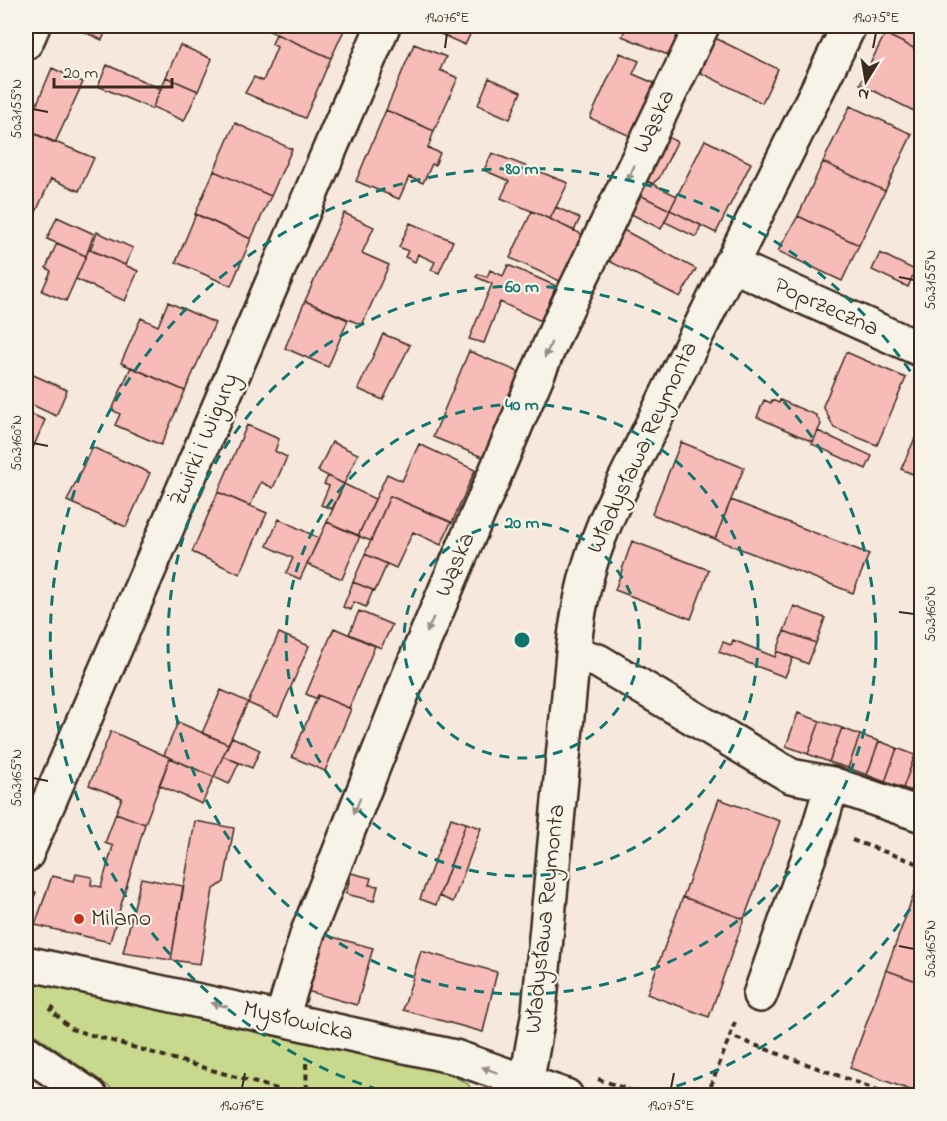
<svg xmlns="http://www.w3.org/2000/svg" width="947" height="1121" font-family="'Indie Flower',sans-serif">
<style>
.green{fill:#c8d98d;stroke:#828256;stroke-width:1.5}
.building{fill:#f7bbb8;stroke:#3b2a1e;stroke-width:1.5}
.lines{fill:none;stroke-linecap:round;stroke-linejoin:round}
.minor-casing{stroke:#3b2a1e;stroke-width:38}
.path{stroke:#3b2a1e;stroke-width:4;stroke-dasharray:6 4.5;stroke-linecap:butt}
.minor{stroke:#f7f3e8;stroke-width:33}
.oneway{fill:#998e83}
.ticks{fill:none;stroke:#3b2a1e;stroke-width:2}
.ring{fill:none;stroke:#0f766e;stroke-width:3;stroke-dasharray:10 8}
.poi-dot{fill:#c8321e;stroke:#f7f3e8;stroke-width:2}
.labels{text-anchor:middle;dominant-baseline:central;stroke-width:4.5;stroke-linejoin:round;paint-order:stroke}
.street-label{font-size:24px;fill:#3b2a1e;stroke:#f7f3e8}
.poi-label{font-size:24px;fill:#3b2a1e;stroke:#f7f3e8;text-anchor:start}
.centre{fill:#0f766e;stroke:#f7f3e8;stroke-width:3}
.ring-label{font-size:18px;text-anchor:middle;font-weight:bold;fill:#0f766e;stroke:#f7f3e8;stroke-width:4.5;stroke-linejoin:round;paint-order:stroke}
.neatline{fill:none;stroke:#3b2a1e;stroke-width:2}
.ticks-label{font-size:15px;text-anchor:middle;fill:#3b2a1e}
</style>
<rect width="100%" height="100%" fill="#f7e8de"/>
<filter id="ink" filterUnits="userSpaceOnUse"><feTurbulence type="fractalNoise" baseFrequency=".0167" numOctaves="2"/><feDisplacementMap in="SourceGraphic" scale="12" xChannelSelector="R" yChannelSelector="G"/><feConvolveMatrix kernelMatrix="1 2 1 2 8 2 1 2 1" color-interpolation-filters="sRGB"/></filter>
<g filter="url(#ink)">
<path class="green" d="M52 983 443 1070 468 1084 475 1095H121L26 1028V992L29 985Z"/>
<path class="building" d="M71 26H108L102 40Z
M261 26H346L331 58 260 27Z
M423 26H474L465 45Z
M627 26H689L675 58 622 36Z
M889 26H902L922 35V52L885 34Z
M902 26H922V35Z
M276 34 331 58 305 118 245 93 254 77 263 81 277 47 272 44Z
M885 34 922 52 920 114 860 84Z
M709 35 778 69 762 103 693 69Z
M414 44 446 57 440 70 458 78 434 131 386 110Z
M180 45 212 59 198 91 166 77Z
M620 53 639 61 633 74 663 87 639 140 590 118Z
M107 65 161 89 152 109 98 86Z
M52 68 83 82 55 143 26 130Z
M166 77 198 91 184 121 153 107Z
M489 78 521 92 510 119 478 105Z
M850 106 912 134 885 191 823 162Z
M386 110 434 131 428 148 440 153 435 165 432 164 423 183 409 177 399 199 356 181Z
M235 123 292 149 271 196 214 171Z
M26 130 94 158 79 191 51 179 36 212 28 209 27 212 26 211Z
M663 134 677 142 659 178 652 184 641 178Z
M705 140 751 163 716 233 670 210Z
M492 153 568 183 550 219 501 198 509 181 484 170Z
M823 162 885 191 859 245 798 216Z
M214 171 271 196 251 239 195 214Z
M641 178 677 196 670 210 634 192Z
M634 192 670 210 661 229 625 211Z
M556 207 580 218 574 231 550 219Z
M670 210 701 225 696 237 665 222Z
M532 211 586 236 564 283 510 258Z
M344 213 374 227 362 253 389 265 362 325 305 301Z
M196 214 251 239 231 286 176 262Z
M798 216 859 245 842 281 778 251Z
M57 217 94 234 86 256 47 239Z
M410 223 453 241 439 273 431 270 435 262 418 254 415 262 405 257 408 251 399 247Z
M618 227 696 269 680 297 603 258Z
M97 232 133 248 125 265 90 250Z
M57 243 86 256 66 301 42 291 51 271 46 268Z
M89 249 138 271 125 301 76 279Z
M880 253 915 270 908 287 872 270Z
M508 265 556 286 541 321 500 302 484 343 469 339 492 284 476 277 478 274 487 277 490 270 503 276Z
M305 301 348 320 328 367 285 348Z
M168 302 215 323 185 391 121 363 141 318 158 326Z
M383 334 410 345 383 400 358 389Z
M469 351 521 373 485 458 433 437Z
M846 352 906 378 877 445 834 428 823 406Z
M131 367 185 391 161 445 115 425 120 414 112 410Z
M31 374 67 390 56 416 26 402V387Z
M764 400 771 403 772 400 779 403 780 400 816 415 821 424 813 442 757 417Z
M26 412 45 420 27 462 26 461Z
M922 423V478L901 469Z
M247 425 279 439 275 451 287 457 273 488 261 482 250 506 218 492Z
M818 431 872 456 866 469 812 444Z
M332 442 358 454 344 484 318 471Z
M681 442 744 468 715 539 652 514Z
M419 444 475 470 452 523 390 496 371 541 358 536 387 474 402 481Z
M92 447 150 473 126 527 67 501Z
M328 476 344 484 332 509 321 505 329 486 324 484Z
M344 484 375 499 358 536 327 522Z
M218 492 267 513 240 574 192 552Z
M390 496 451 522 441 545 413 532 396 568 365 554Z
M731 500 869 554 853 593 715 539Z
M279 519 319 538 300 579 286 573 293 558 267 546Z
M327 522 360 536 342 579 307 564Z
M632 541 709 570 691 619 615 590Z
M365 554 387 564 375 591 353 582Z
M353 582 373 590 366 607 354 602 351 610 343 607Z
M794 606 825 618 816 643 784 631Z
M359 611 392 625 381 648 349 634Z
M334 628 375 646 349 708 318 695 317 699 306 694Z
M784 631 816 643 808 664 777 651Z
M279 633 309 646 278 716 248 703Z
M733 640 775 657 777 651 793 658 785 677 719 652 723 642 731 645Z
M221 690 248 702 228 744 202 733Z
M318 695 351 709 325 771 292 757Z
M798 713 820 721 808 754 786 746Z
M820 721 842 728 829 762 808 754Z
M178 722 228 744 214 777 164 755Z
M842 728 860 735 848 768 829 762Z
M111 731 170 758 145 824 116 813 122 798 89 785Z
M860 735 879 741 867 775 848 768Z
M232 737 260 750 252 768 223 756Z
M879 741 897 748 885 782 867 775Z
M897 748 915 755 903 788 885 782Z
M915 755 922 757V794L903 788Z
M223 756 239 763 229 784 214 777Z
M170 758 214 777 202 804 159 785Z
M719 799 780 821 744 919 683 897Z
M116 813 145 824 110 942 35 925 52 876 74 881 76 874 92 877 91 885 101 887 113 846 105 843Z
M451 818 466 823 436 905 420 899Z
M195 821 234 828 224 882 213 890 200 964 171 960Z
M466 823 481 828 453 902 439 896Z
M922 872V983L886 970Z
M351 873 371 878 369 885 378 886 374 901 346 894Z
M141 878 183 886 171 960 123 953Z
M683 897 744 919 709 1017 647 994Z
M322 934 373 948 357 1005 303 990Z
M421 951 497 972 483 1032 403 1010Z
M886 970 922 983V1069L913 1091 850 1068Z"/>
<g class="lines">
<defs>
<path id="minor" d="M26 42 33 26
M730 264 922 350
M573 653 598 661 791 776 832 784 922 815
M26 855 383 26
M26 963 455 1057 566 1096
M760 995 819 828 832 784
M282 1018 308 932 409 676 558 326 702 26
M26 1052 90 1096
M524 1096 539 1011 573 653C580 592 590 553 616 498L849 26"/>
</defs>
<use href="#minor" class="minor-casing"/>
<path class="path" d="M26 97 34 78
M852 840 922 865
M26 916 35 891
M54 1006 51 1010 71 1029 301 1096
M735 1022 730 1036 894 1096
M306 1063 307 1096
M598 1079 647 1096
M628 1096 629 1089
M707 1096 730 1036"/>
<use href="#minor" class="minor"/>
</g>
<defs><path id="oneway-solid" d="M-6-.8H1V-3.2L6.5 0L1 3.2V.8H-6Z" transform="scale(1.5)"/></defs>
<g class="oneway">
<use href="#oneway-solid" transform="translate(631 173) rotate(115)"/>
<use href="#oneway-solid" transform="translate(548 350) rotate(113)"/>
<use href="#oneway-solid" transform="translate(430 625) rotate(113)"/>
<use href="#oneway-solid" transform="translate(357 806) rotate(112)"/>
<use href="#oneway-solid" transform="translate(219 1005) rotate(-168)"/>
<use href="#oneway-solid" transform="translate(490 1070) rotate(-160)"/>
</g>
</g>
<path class="ticks" d="M445 48 447 33M873 48 876 33M33 109 48 112M899 277 914 280M33 443 48 446M899 612 914 614M33 778 48 781M899 946 914 949M242 1088 245 1073M671 1088 674 1073"/>
<g class="ring">
<circle cx="522" cy="640" r="118"/>
<circle cx="522" cy="640" r="236"/>
<circle cx="522" cy="640" r="354"/>
<path d="M920 894A472 472 0 0 1 648 1095M396 1095A472 472 0 1 1 920 386"/>
</g>
<circle class="poi-dot" cx="79" cy="919" r="6"/>
<g class="labels">
<g class="street-label">
<text transform="translate(655 122) rotate(-65)">Wąska</text>
<text transform="translate(826 308) rotate(24)">Poprzeczna</text>
<text transform="translate(205 440) rotate(-67)">Żwirki i Wigury</text>
<text transform="translate(643 448) rotate(-65)">Władysława Reymonta</text>
<text transform="translate(456 565) rotate(-67)">Wąska</text>
<text transform="translate(546 919) rotate(-84)">Władysława Reymonta</text>
<text transform="translate(298 1022) rotate(13)">Mysłowicka</text>
</g>
<g class="poi-label">
<text x="91" y="919">Milano</text>
</g>
</g>
<circle cx="522" cy="640" r="9" class="centre"/>
<g class="ring-label">
<text x="522" y="174">80 m</text>
<text x="522" y="292">60 m</text>
<text x="522" y="410">40 m</text>
<text x="522" y="528">20 m</text>
</g>
<rect width="947" height="1121" fill="none" stroke="#f7f3e8" stroke-width="66"/>
<g transform="translate(866 81) rotate(191)" stroke="#f7f3e8" stroke-width="4.5" paint-order="stroke">
<path d="M0-4.5L10 22L0 15L-10 22Z" fill="#3b2a1e"/>
<text y="-9" font-size="16" font-weight="bold" text-anchor="middle" fill="#3b2a1e">N</text>
</g>
<path d="M54 78v9h118v-9" fill="none" stroke="#3b2a1e" stroke-width="3"/>
<text x="63" y="78" font-size="18" fill="#3b2a1e" stroke="#f7f3e8" stroke-width="4.5" paint-order="stroke">20 m</text>
<rect x="33" y="33" width="881" height="1055" class="neatline"/>
<g class="ticks-label">
<text x="447" y="22">19.076°E</text>
<text x="876" y="22">19.075°E</text>
<text transform="translate(16 109) rotate(-90)" y="5">50.3155°N</text>
<text transform="translate(930 280) rotate(-90)" y="5">50.3155°N</text>
<text transform="translate(16 443) rotate(-90)" y="5">50.3160°N</text>
<text transform="translate(930 614) rotate(-90)" y="5">50.3160°N</text>
<text transform="translate(16 778) rotate(-90)" y="5">50.3165°N</text>
<text transform="translate(930 949) rotate(-90)" y="5">50.3165°N</text>
<text x="242" y="1110">19.076°E</text>
<text x="671" y="1110">19.075°E</text>
</g>
</svg>
